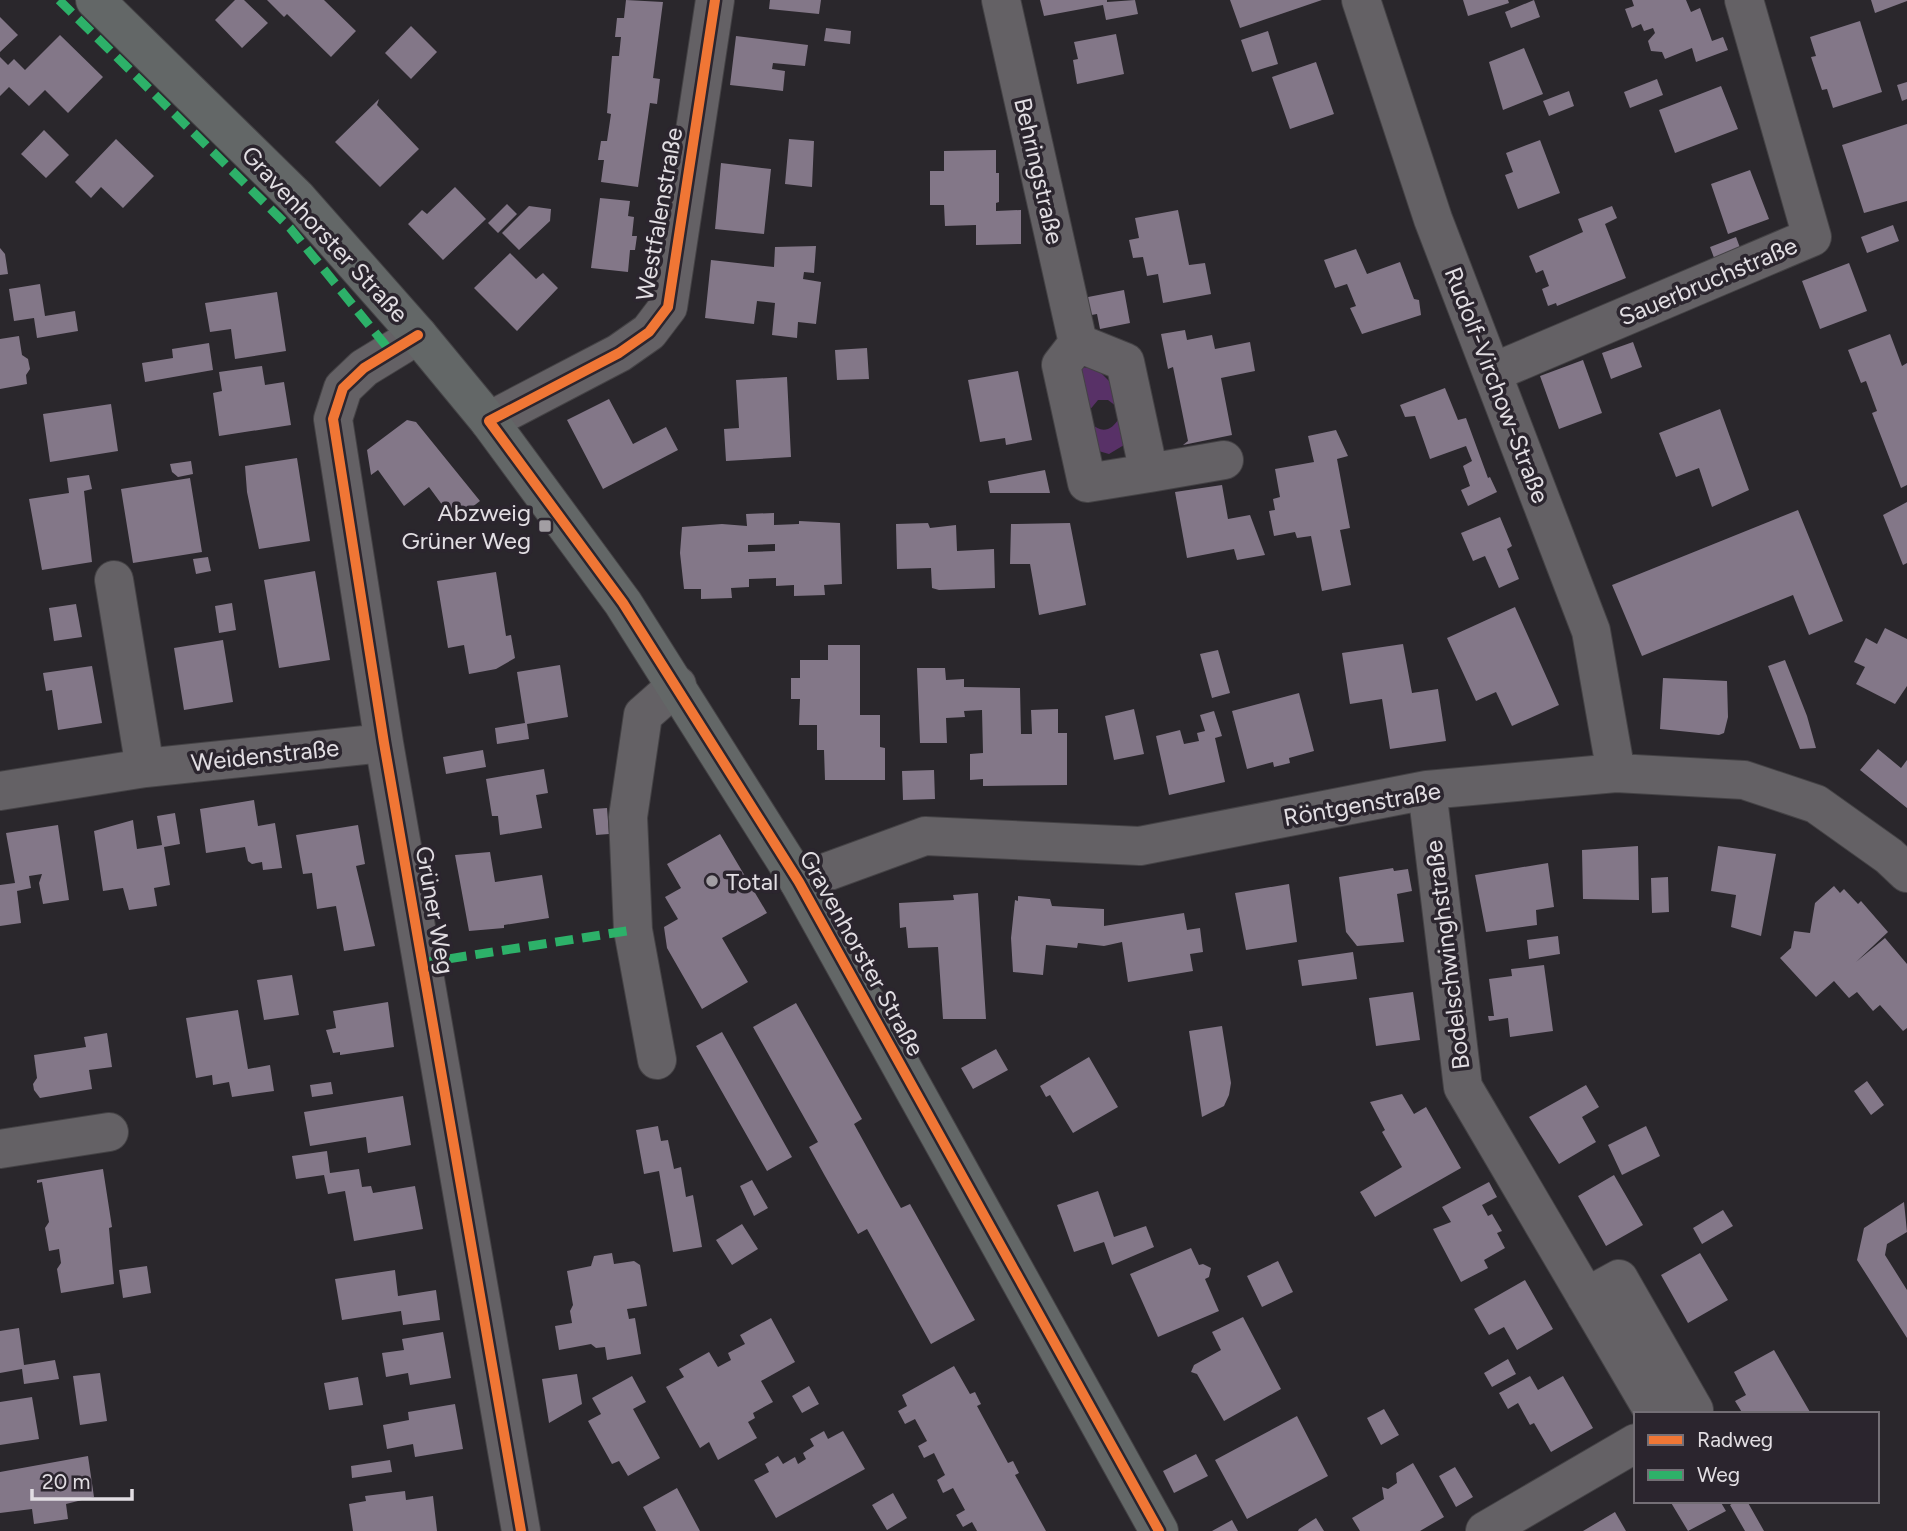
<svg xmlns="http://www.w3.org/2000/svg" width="1907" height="1531" font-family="Figtree,sans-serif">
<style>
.green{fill:#583167}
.building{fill:#837788;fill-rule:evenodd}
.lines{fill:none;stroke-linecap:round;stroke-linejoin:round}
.minor-casing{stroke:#444245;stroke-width:40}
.major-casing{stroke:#444245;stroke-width:40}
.minor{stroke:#646165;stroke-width:38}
.major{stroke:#636767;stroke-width:38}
.quiet{stroke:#2db169;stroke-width:9;stroke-dasharray:18 9;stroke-linecap:butt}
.cycleway-casing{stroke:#2b252e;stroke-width:15}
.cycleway{stroke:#f07635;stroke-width:10}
.poi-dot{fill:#a29ea3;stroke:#2b252e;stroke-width:2.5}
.labels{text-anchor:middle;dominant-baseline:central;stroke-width:7;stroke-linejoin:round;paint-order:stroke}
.street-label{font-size:24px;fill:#e2dee3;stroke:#2b252e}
.poi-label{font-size:24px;fill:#e2dee3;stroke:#2b252e;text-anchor:end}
</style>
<rect width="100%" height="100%" fill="#2a272c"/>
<path class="green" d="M1081 367 1097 369 1119 391 1116 406 1108 400H1098L1088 412Z
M1119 418 1124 445 1109 454 1095 450 1091 423C1101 434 1112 431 1119 418Z"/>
<path class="building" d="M235 0H244L268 23 242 48 215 20Z
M267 0H324L356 31 331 57 287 14 284 17Z
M626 0 663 2 653 78 660 79 657 104 650 103 638 187 601 182 604 160H598L601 141H607L611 114 607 113 612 56H619L621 37H615L617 18H624Z
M770 0H821L819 14 769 9Z
M1040 0H1107V2L1135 0 1138 14 1106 20 1103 5 1044 16Z
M1230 0H1322L1240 28Z
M1463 0H1508L1509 3 1468 16Z
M1534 0 1540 17 1511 28 1505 12Z
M1632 0H1686L1691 12 1700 8 1712 41 1723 37 1728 50 1696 62 1692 48 1665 59 1662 52 1651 51 1648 41 1655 33 1653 28 1644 31 1641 24 1632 28 1625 9 1634 6Z
M1871 0H1907V1L1875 13Z
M0 17 18 35 0 52Z
M1860 21 1882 92 1833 108 1827 89 1822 90 1811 57 1816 56 1810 37Z
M411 26 437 52 411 79 385 53Z
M826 28 851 31 850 44 824 41Z
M1268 31 1278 64 1252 72 1241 40Z
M1116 34 1124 74 1077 84 1073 60 1078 59 1074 42Z
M60 35 103 77 68 113 45 90 29 106 9 87 0 96V57L8 65 14 59 25 70Z
M736 36 808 45 805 66 773 63 772 69 785 71 783 91 730 85Z
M1524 48 1543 94 1503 110 1489 62Z
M1316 62 1334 114 1290 129 1272 77Z
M1657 79 1663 95 1630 108 1624 92Z
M1907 82V99L1902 101 1897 85Z
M1721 86 1738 129 1675 153 1659 110Z
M1569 91 1574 106 1549 116 1543 101Z
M379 99 377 105 419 149 380 187 335 142Z
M1907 124V201L1864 213 1842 145Z
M44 130 69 155 46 178 21 154Z
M116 139 154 176 123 208 101 187 91 198 75 182Z
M789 139 814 141 812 187 785 184Z
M1540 140 1560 193 1518 209 1505 175 1513 172 1506 153Z
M996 150V173H999V202L996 203V211L1021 210V244L976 245V225L945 226 944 205H930V171H944V151Z
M721 163 771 169 764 234 715 229Z
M1750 170 1769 219 1728 234 1711 184Z
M455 187 486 219 443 260 408 224 422 210 427 214Z
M600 198 630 201 628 216 634 217 632 236H637L635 250H630L628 272 591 268Z
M507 204 517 214 498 233 488 223Z
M529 206 551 209 550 221 519 250 502 233Z
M1612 206 1617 218 1605 224 1626 278 1557 306 1556 303 1548 306 1542 289 1549 286 1543 270 1536 273 1529 256 1583 232 1578 219Z
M1178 210 1189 265 1205 263 1211 294 1163 303 1158 274 1147 276 1143 257 1133 258 1129 240 1139 238 1135 218Z
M1893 225 1899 241 1867 253 1861 237Z
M1736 237 1742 253 1716 263 1710 247Z
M816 246 814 273 804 272 803 279 821 282 816 324 798 322 797 338 772 335 775 303 757 301 754 324 705 318 711 260 774 267 775 247Z
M0 248 5 254 8 274 0 275Z
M1356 249 1367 274 1400 262 1414 299 1419 300 1421 315 1362 334 1350 308 1356 306 1347 284 1335 288 1324 260Z
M510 253 536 279 543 273 558 288 517 331 474 288Z
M1849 263 1867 311 1820 329 1802 281Z
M40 284 45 316 75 311 78 331 37 338 34 318 14 321 9 289Z
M1124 290 1130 323 1100 329 1097 314 1086 316 1083 298Z
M277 292 286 351 235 359 231 329 210 332 205 303Z
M1185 330 1187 340 1212 335 1215 349 1250 342 1255 371 1221 378 1232 435 1183 445 1188 441 1173 367 1168 369 1161 334Z
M1890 334 1902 366 1907 363V485L1901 488 1872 413 1877 411 1866 381 1861 383 1848 350Z
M19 336 22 355 28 359 30 369 26 375 27 384 0 389V339Z
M1633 342 1642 367 1611 379 1602 353Z
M209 343 213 370 145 382 142 363 173 358 172 349Z
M867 348 869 379 837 380 835 350Z
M1583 360 1602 413 1559 429 1540 376Z
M262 366 265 385 284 382 291 425 219 436 213 393 222 391 219 372Z
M1018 371 1032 440 1006 445 1005 438 980 442 968 380Z
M787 377 791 457 726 461 724 429 739 428 736 380Z
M1445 388 1458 420 1466 418 1488 478 1490 477 1497 492 1468 506 1461 490 1470 486 1463 466 1472 461 1466 446 1430 459 1415 416 1405 417 1400 405Z
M609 399 633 444 666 427 678 450 603 489 567 420Z
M111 404 118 451 50 462 43 414Z
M1720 409 1749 490 1712 507 1699 468 1676 477 1659 433Z
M407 420 416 422 480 501 454 521 429 487 404 506 378 470 371 475 367 450Z
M1336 430 1348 456 1337 459 1350 528 1340 530 1351 585 1322 591 1311 536 1297 538 1295 532 1274 536 1269 511 1275 510 1273 499 1280 497 1275 469 1314 462 1308 436Z
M297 458 310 541 259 549 247 492 245 466Z
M191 461 193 474 178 477 172 472 170 464Z
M1045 470 1050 493H990L988 481Z
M89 475 92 489 84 491 92 562 42 570 29 499 69 493 67 478Z
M190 478 202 552 133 563 121 489Z
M1222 485 1228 519 1250 515 1265 555 1237 560 1234 549 1187 558 1175 492Z
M1907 502V563L1903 565 1883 515Z
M1798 510 1843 621 1809 635 1793 595 1642 656 1612 585Z
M774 513V525L799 524V521L840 523 842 584 824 585 825 595 794 596V585L776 586V578L749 579V587L731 588 732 598 701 599V589H684L680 553 682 527 722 524 747 526 746 514ZM775 544V551L748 552V545Z
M1500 517 1512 546 1507 549 1519 579 1499 588 1485 556 1473 561 1461 533Z
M928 523 930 528 956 525 957 551 994 549 995 588 939 590 932 588 931 568 897 569 896 524Z
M1070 523 1086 605 1039 615 1030 564H1010L1011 524Z
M208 557 211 571 196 574 193 559Z
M315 571 330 660 279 668 264 580Z
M496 572 506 636 511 635 515 658 496 669 469 674 464 645 448 648 437 581Z
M232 603 236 630 219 633 215 606Z
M76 604 82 637 54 641 49 608Z
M1515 607 1559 705 1512 726 1496 692 1476 701 1447 638Z
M1885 628 1907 639V686L1895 704 1856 684 1865 667 1854 662 1866 638 1877 644Z
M223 640 233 702 184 710 174 648Z
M1403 644 1412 693 1438 689 1446 741 1390 749 1382 699 1350 704 1342 653Z
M828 645H860V715H880V747L885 748V780H825L824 750H817V725H799L800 699H791V678H800V660H828Z
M1218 650 1230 693 1212 698 1200 654Z
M1785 660 1807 716 1816 748 1800 749 1768 666Z
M560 665 568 717 527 724 529 739 497 744 495 728 525 723 517 672Z
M92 666 102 723 58 730 52 690 46 691 43 673Z
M917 668H945L946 680 964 679V687L1020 688 1021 734H1032L1031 710 1058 709V733H1067V785L983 786V779L970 780V754L983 753 982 710 964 711 965 717 946 718 947 743H920Z
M1663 678 1727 681 1728 717 1724 733 1719 735 1660 729Z
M1299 693 1314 751 1289 758 1290 763 1274 767 1273 762 1247 769 1232 711Z
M1134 709 1144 754 1114 760 1105 716Z
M1214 711 1222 736 1215 738 1225 782 1169 795 1156 736 1180 730 1184 744 1199 741 1197 733 1205 731 1200 715Z
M1878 749 1901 768 1907 760V808L1860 770Z
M483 750 486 767 446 774 443 757Z
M544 769 548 793 536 795 542 828 500 835 498 816H492L486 779Z
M934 770 935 799 903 800 902 771Z
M254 800 258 826 275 823 282 868 263 870 262 862 252 864 248 861 245 847 206 853 200 809Z
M607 808 609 834 596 835 593 809Z
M175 813 180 844 164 847 170 885 154 888 157 906 129 910 123 888 103 891 94 831 133 820 137 849 162 845 157 816Z
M58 825 69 900 43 904 39 883 42 874 29 876 31 888 17 891 21 923 0 926V885L15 883 6 833Z
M358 825 365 864 356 866 375 946 344 951 336 906 317 909 312 873 303 874 296 835Z
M720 834 767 913 722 938 748 982 702 1009 667 948 664 927 678 919 665 897 681 888 667 864Z
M1638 846 1639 900 1583 899 1582 850Z
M1718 846 1776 854 1761 936 1731 927 1736 895 1711 891Z
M490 852 495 882 542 875 549 918 504 925V928L469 931 455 855Z
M1548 863 1554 907 1536 910 1537 925 1486 932 1475 875Z
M1393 868 1394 871 1408 869 1412 891 1397 894 1404 942 1357 946 1346 932 1339 877Z
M1668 877 1669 912 1652 913 1651 878Z
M1289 884 1297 942 1246 950 1235 893Z
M1834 886 1840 893 1844 889 1858 904 1861 901 1888 932 1856 962 1885 938 1907 964V1028L1903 1031 1880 1005 1873 1011 1857 992 1849 998 1834 981 1816 997 1780 958 1791 948 1794 931 1810 933 1815 903Z
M978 893 986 1019H943L938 947 908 948 906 927 900 928 899 903 954 900 953 895Z
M1018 896 1050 899 1052 906 1104 909V926L1184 913 1187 930 1200 928 1203 952 1190 954 1193 971 1128 982 1122 942 1104 946 1078 943 1077 948 1046 945 1043 975 1013 972 1011 938 1015 900 1018 901Z
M1558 936 1560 954 1529 959 1527 940Z
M1353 952 1357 979 1302 986 1298 960Z
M1544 965 1553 1031 1510 1037 1508 1018 1489 1021 1488 1016H1494L1489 979 1512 976 1511 969Z
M292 975 299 1015 264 1020 257 980Z
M1413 992 1420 1040 1376 1046 1369 998Z
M388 1002 394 1047 340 1055V1052L333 1053 326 1030 336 1028 333 1011Z
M796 1003 862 1119 854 1124 885 1180 901 1208 910 1204 975 1320 931 1344 867 1229 858 1234 825 1176 809 1147 818 1142 753 1027Z
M238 1010 248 1069 270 1065 274 1091 232 1097 229 1082 213 1085 212 1075 196 1078 186 1018Z
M1222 1026 1231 1083 1229 1095 1224 1106 1202 1117 1189 1031Z
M722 1032 792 1157 767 1171 696 1046Z
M107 1033 112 1067 89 1070 92 1089 40 1098 34 1090 33 1084 37 1078 34 1055 86 1047 84 1037Z
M996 1049 1008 1070 973 1089 961 1068Z
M1089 1057 1118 1107 1073 1133 1050 1095 1046 1097 1040 1086Z
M1867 1081 1884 1105 1871 1115 1854 1091Z
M331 1082 333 1094 312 1097 310 1085Z
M1586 1085 1599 1107 1582 1117 1596 1142 1559 1164 1529 1117Z
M1402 1094 1414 1114 1426 1107 1461 1168 1375 1217 1360 1192 1402 1167 1382 1132 1385 1130 1370 1102Z
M403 1096 411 1145 368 1153 366 1137 310 1146 304 1112Z
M658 1126 661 1141 668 1140 674 1169 681 1167 686 1197 693 1195 702 1247 673 1252 659 1171 644 1174 636 1130Z
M1646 1126 1660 1156 1622 1175 1608 1145Z
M327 1151 330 1173 359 1169 362 1187 371 1186 373 1193 415 1186 423 1229 354 1241 345 1191 328 1194 324 1175 296 1179 292 1156Z
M103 1169 112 1227 109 1228 114 1284 61 1293 57 1269 61 1263 59 1249 49 1251 45 1228 49 1222 42 1182 37 1183V1180Z
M1614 1175 1643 1225 1606 1246 1578 1196Z
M752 1180 768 1208 754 1216 740 1186Z
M1489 1182 1497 1197 1482 1205 1488 1216 1492 1214 1502 1231 1497 1233 1505 1248 1484 1260 1488 1268 1461 1282 1433 1229 1451 1222 1442 1207Z
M1098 1191 1114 1237 1146 1226 1154 1247 1112 1265 1104 1242 1074 1252 1057 1205Z
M1904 1202 1907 1232 1887 1244 1885 1255 1907 1290V1338L1857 1260 1864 1228Z
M1723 1210 1733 1226 1702 1244 1693 1228Z
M742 1224 758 1249 732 1265 716 1240Z
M1191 1248 1199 1265 1203 1264 1211 1268 1209 1277 1205 1279 1219 1311 1158 1337 1130 1274Z
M612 1253 614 1264 634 1261 640 1265 647 1306 627 1309 629 1319 635 1318 641 1354 607 1360 605 1347 596 1348 591 1344 559 1350 555 1326 572 1323 570 1311 573 1305 567 1271 591 1266 594 1256Z
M1700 1253 1728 1300 1688 1323 1661 1275Z
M1278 1261 1293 1292 1262 1307 1247 1276Z
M147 1266 151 1293 123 1298 119 1270Z
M395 1270 398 1296 436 1290 440 1320 403 1325 401 1311 342 1320 335 1279Z
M1525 1280 1553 1329 1517 1350 1504 1327 1489 1335 1474 1309Z
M1243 1317 1281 1389 1224 1421 1197 1374 1191 1372 1194 1365 1221 1350 1212 1332Z
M771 1318 795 1362 761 1381 773 1402 753 1413 755 1418 748 1422 757 1438 718 1460 709 1442 700 1448 666 1387 684 1377 679 1369 709 1352 718 1367 731 1360 728 1353 745 1344 740 1335Z
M19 1328 24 1365 55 1360 59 1379 24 1384 22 1369 0 1373V1331Z
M443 1332 451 1378 410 1385 408 1373 386 1377 382 1353 404 1350 402 1339Z
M1774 1350 1810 1412 1807 1414H1743L1735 1401 1746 1395 1734 1372Z
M1508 1359 1516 1374 1492 1387 1484 1373Z
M954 1366 970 1394 975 1392 981 1404 977 1406 1008 1463 1013 1461 1019 1473 1015 1475 1046 1531H977L972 1522 963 1527 956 1515 965 1510 953 1488 943 1493 937 1480 945 1475 934 1453 924 1458 918 1446 927 1441 915 1419 905 1424 898 1411 907 1406 902 1395Z
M100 1373 107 1421 80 1425 73 1376Z
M577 1374 582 1404 549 1423 542 1379Z
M632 1376 646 1402 633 1409 660 1458 628 1476 619 1461 612 1464 588 1421 601 1414 592 1398Z
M1530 1376 1538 1390 1563 1376 1593 1428 1551 1452 1534 1423 1530 1425 1518 1403 1508 1409 1499 1393Z
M358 1377 363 1405 329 1410 324 1383Z
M809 1386 819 1404 802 1413 792 1396Z
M32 1397 39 1439 0 1445V1402Z
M455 1404 463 1449 415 1457 413 1444 387 1449 383 1425 409 1420 408 1412Z
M1384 1409 1399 1435 1381 1445 1367 1418Z
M1297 1416 1328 1476 1247 1519 1215 1460Z
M824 1431 828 1439 843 1431 865 1469 776 1518 754 1480 769 1472 765 1464 778 1456 783 1464 795 1457 798 1464 806 1459 803 1453 814 1446 810 1439Z
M1196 1454 1208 1476 1174 1493 1163 1471Z
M88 1456 94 1497 66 1504 68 1519 34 1524 32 1509 0 1513V1472Z
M390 1460 392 1472 352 1478 351 1466Z
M1413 1463 1444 1517 1420 1531H1360L1352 1518 1384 1499 1382 1487 1388 1489 1397 1483 1396 1473Z
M1455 1467 1473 1497 1456 1507 1439 1476Z
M677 1488 700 1531H656L643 1507Z
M405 1491 406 1500 433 1496 437 1531H353L349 1504 366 1501 365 1496Z
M893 1493 907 1518 887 1530 872 1505Z
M1670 1501H1720L1726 1511 1688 1531Z
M1736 1501H1747L1764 1531H1745L1730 1505Z
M1615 1512 1626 1531H1583Z
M1316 1518 1324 1531H1298L1299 1529Z
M1232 1520 1238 1531H1212Z"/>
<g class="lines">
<defs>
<path id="minor" d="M1001 0 1078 343 1061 365 1087 483 1149 473 1125 362 1078 343
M1361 0 1433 219 1591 631 1616 773
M418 335 364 368 343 388 333 419 384 743 521 1531
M1494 372 1812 237 1744 0
M489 421 619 353 649 332 668 307 715 0
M1149 473 1224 460
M114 580 145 768
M1427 790 1463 1087 1655 1414
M0 791 145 768 384 743
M799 882 925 836 1140 846 1427 790 1616 773 1744 780 1816 804 1889 856 1907 873
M657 1060 633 930 628 817 643 715 677 685
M0 1149 109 1132
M1586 1297 1619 1279 1694 1410 1686 1414
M1485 1531 1636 1443"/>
<path id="major" d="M95 0 297 198 418 335 489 421 623 603 799 882 1159 1531"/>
</defs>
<use href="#minor" class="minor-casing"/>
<use href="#major" class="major-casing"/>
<use href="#minor" class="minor"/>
<use href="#major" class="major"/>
<path class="quiet" d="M59 0 290 228 391 352
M422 963 633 930"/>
<defs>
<path id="cycleway" d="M715 0 668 307 649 332 619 353 489 421 623 603 799 882 1159 1531
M418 335 364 368 343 388 333 419 384 743 521 1531"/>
</defs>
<use href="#cycleway" class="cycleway-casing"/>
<use href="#cycleway" class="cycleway"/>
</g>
<g class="poi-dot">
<rect x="538" y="519" width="14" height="14" rx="3.5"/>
<circle cx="712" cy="881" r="7"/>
</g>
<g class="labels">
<g class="street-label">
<text transform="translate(1039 171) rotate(77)">Behringstraße</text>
<text transform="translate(659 214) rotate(-80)">Westfalenstraße</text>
<text transform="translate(325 234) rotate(47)">Gravenhorster Straße</text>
<text transform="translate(1708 281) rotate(-23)">Sauerbruchstraße</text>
<text transform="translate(1497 385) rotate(69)">Rudolf-Virchow-Straße</text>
<text transform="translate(265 755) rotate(-6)">Weidenstraße</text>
<text transform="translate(1362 804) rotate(-10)">Röntgenstraße</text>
<text transform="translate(435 910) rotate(80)">Grüner Weg</text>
<text transform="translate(862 953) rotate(61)">Gravenhorster Straße</text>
<text transform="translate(1447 955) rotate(-97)">Bodelschwinghstraße</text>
</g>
<g class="poi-label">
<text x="531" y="512">Abzweig<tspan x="531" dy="28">Grüner Weg</tspan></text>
<text x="726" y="881" text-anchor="start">Total</text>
</g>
</g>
<rect x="1634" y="1412" width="245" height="91" fill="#2b252e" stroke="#746f76" stroke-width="2"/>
<rect x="1648" y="1435" width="35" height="10" fill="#f07635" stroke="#746f76" stroke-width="2"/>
<text x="1697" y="1447" font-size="21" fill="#e2dee3">Radweg</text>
<rect x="1648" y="1470" width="35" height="10" fill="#2db169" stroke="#746f76" stroke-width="2"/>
<text x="1697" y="1482" font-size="21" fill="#e2dee3">Weg</text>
<path d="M32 1489v10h100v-10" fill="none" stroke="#e2dee3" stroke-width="3.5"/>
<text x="42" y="1489" font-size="21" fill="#e2dee3" stroke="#2b252e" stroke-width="5" paint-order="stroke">20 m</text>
</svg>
